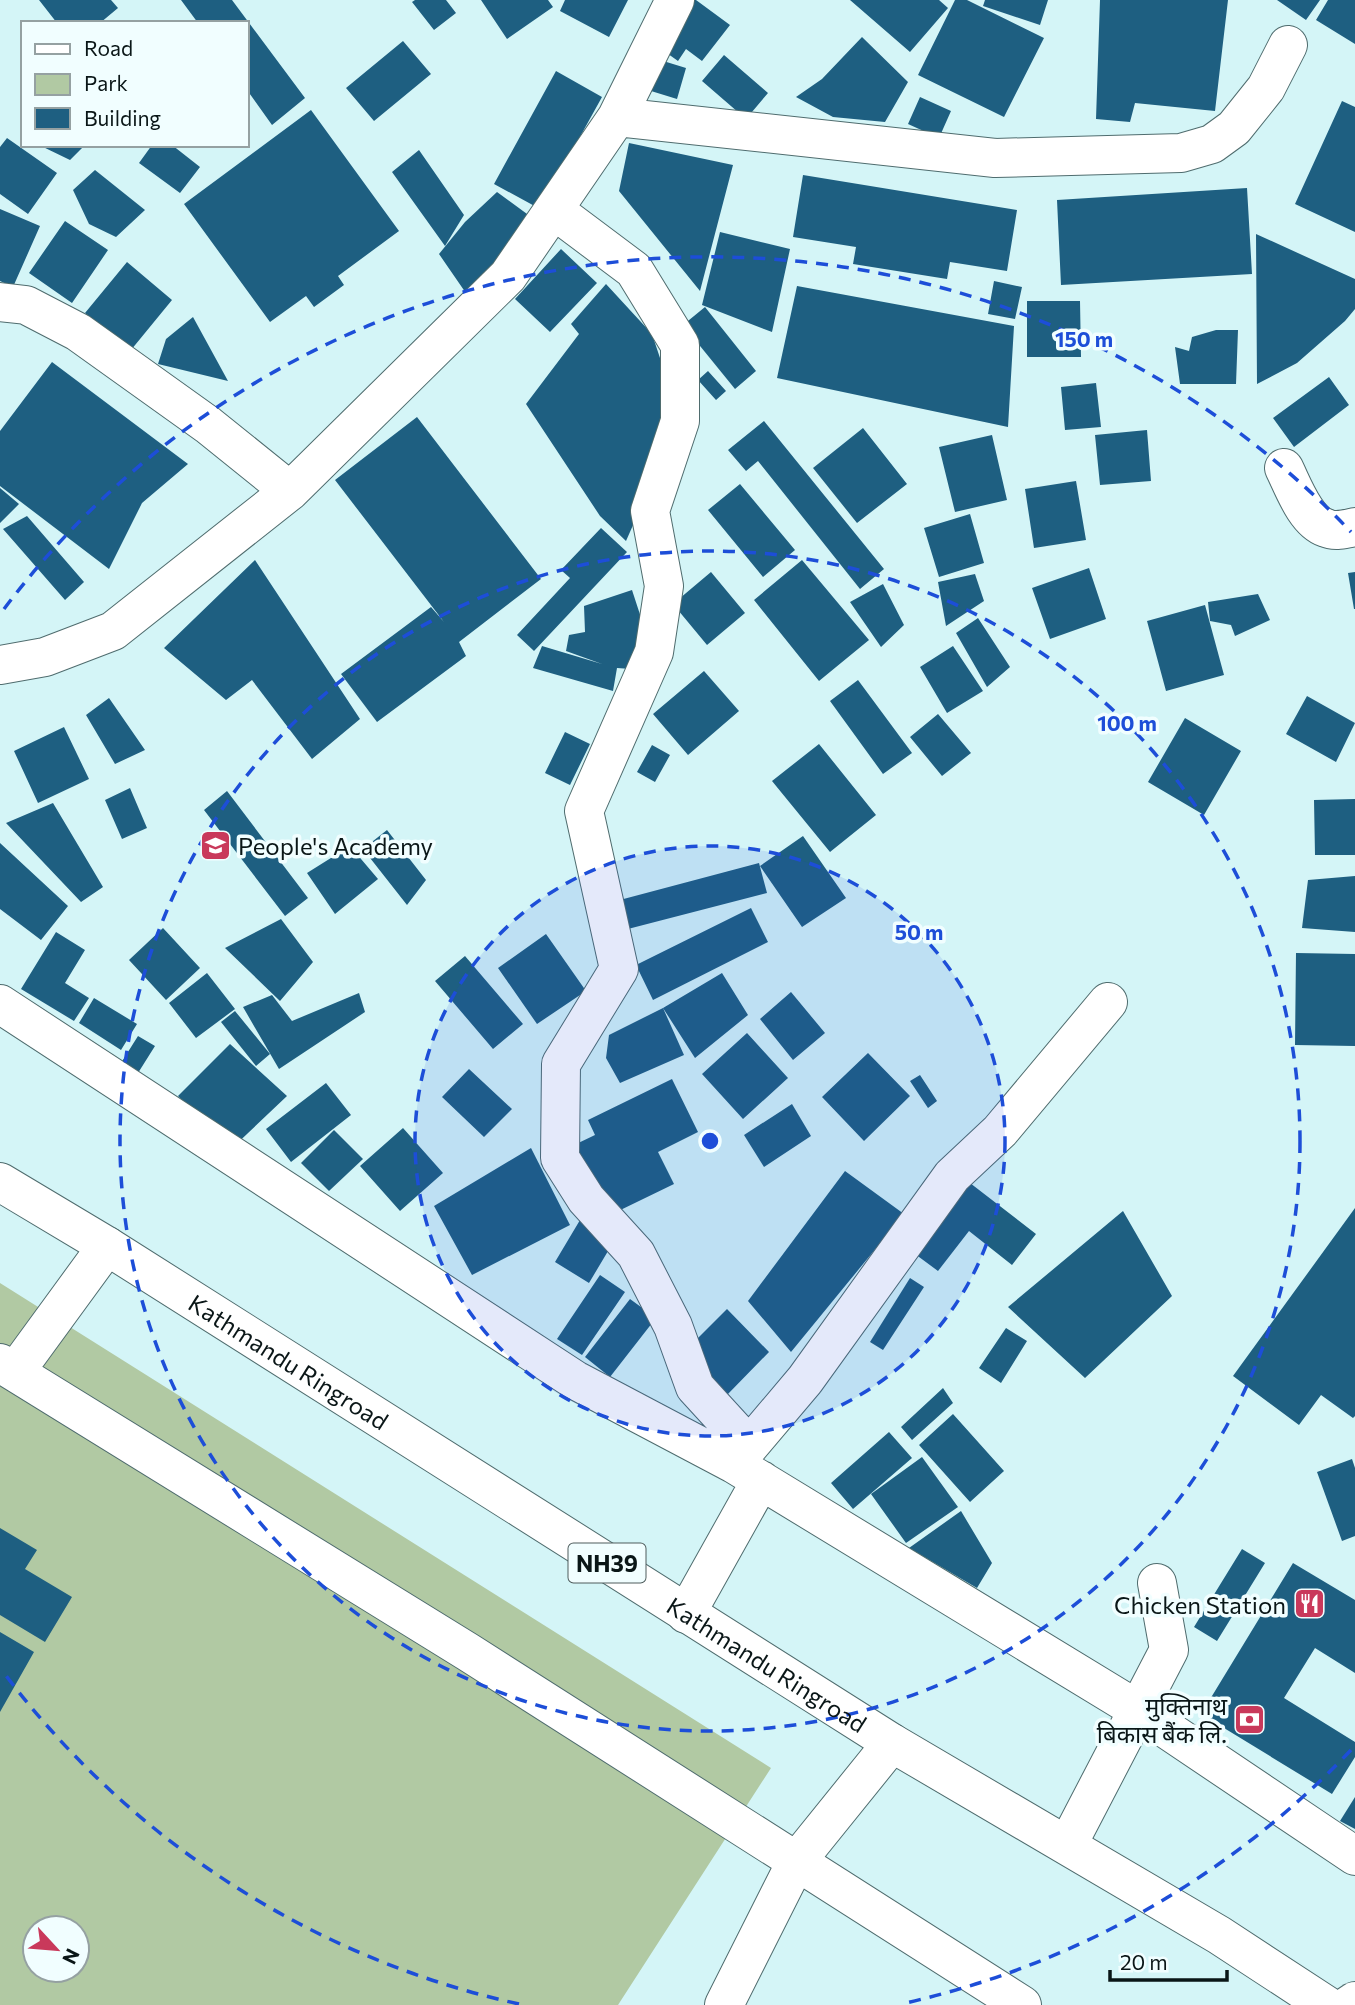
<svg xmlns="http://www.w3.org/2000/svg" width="1355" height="2005" font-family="Commissioner,'Noto Sans Devanagari',sans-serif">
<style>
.green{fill:#b1c9a3;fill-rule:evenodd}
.building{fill:#1e5f81}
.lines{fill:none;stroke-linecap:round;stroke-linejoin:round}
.minor-casing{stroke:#4f6c6e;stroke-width:40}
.major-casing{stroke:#4f6c6e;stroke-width:40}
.highway-casing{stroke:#4f6c6e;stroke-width:40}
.minor{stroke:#fff;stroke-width:38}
.major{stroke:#fff;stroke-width:38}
.highway{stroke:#fff;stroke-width:38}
.ring{fill:none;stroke:#1d4ed8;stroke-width:3.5;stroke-dasharray:12 9}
.labels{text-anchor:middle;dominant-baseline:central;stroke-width:7;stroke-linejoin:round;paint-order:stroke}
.shield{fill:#f1feff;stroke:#4f5c5d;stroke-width:2}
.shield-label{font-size:23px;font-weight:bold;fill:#0a1617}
.poi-label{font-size:24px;fill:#0a1617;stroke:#f1feff;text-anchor:end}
.street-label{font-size:24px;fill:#0a1617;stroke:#f1feff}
.centre{fill:#1d4ed8;stroke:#f1feff;stroke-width:3.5}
.ring-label{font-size:21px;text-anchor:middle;font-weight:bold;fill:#1d4ed8;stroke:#f1feff;stroke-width:7;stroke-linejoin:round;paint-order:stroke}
</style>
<rect width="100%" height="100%" fill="#d4f5f7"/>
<path class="green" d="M0 1283 771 1768 618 2005H0ZM35 1928H77V1970H35Z"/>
<path class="building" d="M39 0H111L118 8 100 23H57Z
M181 0H232L305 98 272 125 247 90V23H198Z
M415 0H446L456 13 434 30 412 2Z
M481 0H548L553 7 507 39Z
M565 0H628L609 37 560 11Z
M691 0H696L730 25 702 61 686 49 678 61 657 46Z
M850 0H939L948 8 910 52Z
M955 0H967L1044 38 1004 117 918 75Z
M985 0H1048L1040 25 983 6Z
M1100 0H1228L1215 111 1135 103 1130 122 1096 119Z
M1277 0H1320L1306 20Z
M1328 0H1355V44L1316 20Z
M862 37 908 82 885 122 833 117 796 97 822 79Z
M403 41 431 74 374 121 346 88Z
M724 55 768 93 746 119 702 81Z
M660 60 686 68 677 99 651 91Z
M556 71 602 97 540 209 494 184Z
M920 97 951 111 939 138 908 124Z
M1342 101 1355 107V232L1295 204Z
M311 110 399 231 338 276 344 285 314 307 306 296 270 322 184 204Z
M7 138 57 173 28 214 0 194V147Z
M629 143 733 165 700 291 619 191Z
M39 145H85L70 160Z
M152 145H172L200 167 180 193 139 163Z
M419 150 464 215 445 246 392 172Z
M95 170 145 210 116 237 89 224 73 190Z
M803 175 1017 210 1007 271 950 262 947 279 853 264 856 247 793 237Z
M1247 188 1252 274 1061 285 1057 200Z
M497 192 538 222 470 299 439 254 465 222Z
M0 209 40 226 13 287 0 281Z
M65 221 108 250 72 303 29 273Z
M720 232 790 249 772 332 702 305Z
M1256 234 1355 279V309L1345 321 1297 363 1257 384Z
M561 249 597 283 550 332 515 299Z
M127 262 172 300 131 350 85 313Z
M994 281 1022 287 1015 319 988 314Z
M606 284 652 334 665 373 666 407 641 507 626 541 600 516 526 404 579 334 571 324Z
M797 286 1014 326 1008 427 777 378Z
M1027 301H1080L1081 357H1027Z
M705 307 756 371 735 389 683 325Z
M193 317 228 381 158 364 166 339Z
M1216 330H1238L1236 384H1180L1175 347 1189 351 1192 337Z
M52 362 188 464 142 503 109 569 0 486V431Z
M708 371 726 391 716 400 698 380Z
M1329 377 1349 405 1294 447 1273 418Z
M1096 383 1101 427 1065 430 1061 387Z
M417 417 541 579 459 642 466 656 377 722 341 674 431 607 444 622 335 480Z
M764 421 884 569 860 589 758 461 746 471 728 450Z
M863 428 907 484 857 523 813 468Z
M1147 430 1151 481 1100 485 1095 435Z
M992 435 1007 500 955 512 939 447Z
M1076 481 1086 540 1034 548 1025 489Z
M740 484 795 550 763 577 708 510Z
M0 488 19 504 0 523Z
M970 514 984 563 939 577 924 528Z
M27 516 84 582 65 600 3 529Z
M601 528 627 552 534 651 517 635 570 578 561 570Z
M255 560 360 719 312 759 252 680 226 700 164 648Z
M802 560 869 640 819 681 754 600Z
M1089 568 1106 619 1050 639 1032 588Z
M711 572 745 613 707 645 673 604Z
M1355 572V609H1354L1348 573Z
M975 574 984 601 946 626 938 582Z
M883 584 904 625 881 647 850 602Z
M632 590 647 636 631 669 617 668 613 691 533 668 542 646 602 664 566 651 569 635 585 632 584 606Z
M1258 594 1270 620 1235 636 1231 625 1210 621 1208 602Z
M1205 605 1224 675 1166 691 1147 621Z
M978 618 1010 667 987 687 956 633Z
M953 646 983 691 947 713 920 667Z
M704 671 739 711 688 755 653 714Z
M858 680 912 753 883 774 830 701Z
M1307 696 1355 723 1336 762 1286 734Z
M109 698 145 750 115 764 86 715Z
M938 714 971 753 942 776 910 737Z
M1185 718 1241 751 1204 815 1148 782Z
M64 727 89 779 38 803 14 751Z
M565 732 590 744 570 785 545 773Z
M819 744 876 815 830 852 772 781Z
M652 745 670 755 655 782 637 772Z
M130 788 147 828 122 839 105 800Z
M227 791 308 898 285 916 204 810Z
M1355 799V855H1315L1314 800Z
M53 803 103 887 81 902 6 823Z
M387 830 426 880 407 905 363 849Z
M803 836 846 898 802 927 760 866Z
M0 843 68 906 41 940 0 909Z
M350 846 378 879 335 914 307 873Z
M759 863 767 893 624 930 616 901Z
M1355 876V932L1302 928 1308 880Z
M751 908 768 942 653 1000 636 965Z
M281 919 313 962 280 1001 225 948Z
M163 928 200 968 166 1000 129 960Z
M56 932 85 950 65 983 89 998 74 1021 21 989Z
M546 934 586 991 537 1024 498 968Z
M1296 953 1355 954V1046L1295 1045Z
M465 956 523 1024 493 1049 435 981Z
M207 973 235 1009 196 1038 169 1003Z
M722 973 748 1015 695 1058 663 1008Z
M791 992 825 1033 793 1060 760 1019Z
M359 993 365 1012 279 1069 243 1007 272 995 292 1021Z
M94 998 137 1024 121 1050 79 1023Z
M663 1008 684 1055 620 1083 606 1058 609 1035Z
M235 1011 270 1054 256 1066 221 1022Z
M747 1033 788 1078 743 1119 702 1074Z
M138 1036 155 1046 138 1073 121 1063Z
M230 1044 287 1096 229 1151 178 1096Z
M868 1053 910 1096 864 1141 822 1097Z
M469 1069 512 1109 484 1137 442 1097Z
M920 1075 937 1101 928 1108 910 1081Z
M672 1079 698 1132 658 1152 674 1184 606 1217 572 1146 595 1135 588 1120Z
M326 1083 351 1115 291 1162 266 1129Z
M792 1104 811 1136 764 1167 744 1135Z
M403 1128 443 1173 400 1211 360 1166Z
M334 1130 363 1159 329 1191 301 1163Z
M531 1148 570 1225 472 1275 434 1206Z
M845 1171 904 1214 791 1352 748 1301Z
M970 1183 1036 1234 1012 1265 969 1231 938 1271 915 1254Z
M1355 1208V1416L1353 1418 1321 1395 1299 1425 1233 1376Z
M1123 1211 1172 1296 1085 1378 1008 1307Z
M583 1215 617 1236 589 1283 555 1262Z
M600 1275 625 1292 582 1355 557 1339Z
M910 1278 924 1287 883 1350 870 1342Z
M630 1299 656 1318 610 1377 585 1357Z
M727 1309 769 1352 727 1395 684 1352Z
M1006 1328 1027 1341 1001 1383 979 1368Z
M943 1388 953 1403 912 1440 901 1427Z
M953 1414 1004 1471 970 1502 919 1445Z
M889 1432 912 1458 853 1509 831 1483Z
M922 1457 958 1507 906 1543 871 1494Z
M1352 1459 1355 1468V1536L1342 1541 1317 1472Z
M961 1511 992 1563 977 1588 909 1548Z
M0 1528 37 1550 25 1569 72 1597 45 1642 0 1615Z
M1242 1549 1265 1563 1217 1641 1194 1627Z
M1293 1563 1355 1600V1673L1315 1648 1284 1698 1355 1742V1757L1332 1794 1201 1714Z
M0 1632 34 1652 0 1712Z
M1355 1797V1829L1340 1821Z"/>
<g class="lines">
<defs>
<path id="minor" d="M617 117 995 158 1181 153 1212 144 1234 128 1266 88 1288 45
M554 210 634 270 680 345V421L650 511 664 586 654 652 584 811 619 969 561 1064 560 1158 586 1199 636 1254 673 1326 695 1387 749 1446
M0 302 26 305 78 332 208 425 290 491
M1284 468C1293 486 1305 521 1326 528 1335 532 1346 529 1355 527
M0 665 45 657 113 631 290 491 508 276 617 117 675 0
M0 1004 575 1380 734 1464 1138 1710 1355 1856
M0 1363 468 1652 1022 2005
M15 1372 107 1246
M734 1464 805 1380 952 1176 1000 1131 1108 1002
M686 1614 761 1480
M1068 1844 1169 1650 1157 1583
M724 2005 796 1862 892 1743"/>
<path id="major" d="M1349 2005 1355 2001"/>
<g id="highway">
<path id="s1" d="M0 1182 107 1246 892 1743 1219 1935 1326 2005"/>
</g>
</defs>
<use href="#minor" class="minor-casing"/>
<use href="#major" class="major-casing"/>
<use href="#highway" class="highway-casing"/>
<use href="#minor" class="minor"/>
<use href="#major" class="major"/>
<use href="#highway" class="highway"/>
</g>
<circle cx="710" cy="1141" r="295" fill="#1d4ed8" fill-opacity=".12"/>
<g class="ring">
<circle cx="710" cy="1141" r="295"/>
<circle cx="710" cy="1141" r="590"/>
<path d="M1351 1750A884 884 0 0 1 901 2004M519 2004A884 884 0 0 1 4 1673M4 609A884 884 0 0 1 1351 532"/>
</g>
<defs>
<symbol id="school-square" viewBox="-11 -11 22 22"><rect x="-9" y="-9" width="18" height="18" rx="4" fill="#c9395b" stroke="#f1feff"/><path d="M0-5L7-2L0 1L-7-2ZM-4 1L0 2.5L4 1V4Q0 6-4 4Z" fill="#fff"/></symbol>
<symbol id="restaurant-square" viewBox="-11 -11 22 22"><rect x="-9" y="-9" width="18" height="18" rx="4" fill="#c9395b" stroke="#f1feff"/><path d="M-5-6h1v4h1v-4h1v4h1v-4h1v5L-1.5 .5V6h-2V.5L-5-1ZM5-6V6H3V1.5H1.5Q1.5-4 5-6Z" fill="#fff"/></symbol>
<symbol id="bank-square" viewBox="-11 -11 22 22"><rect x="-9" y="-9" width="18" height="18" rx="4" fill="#c9395b" stroke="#f1feff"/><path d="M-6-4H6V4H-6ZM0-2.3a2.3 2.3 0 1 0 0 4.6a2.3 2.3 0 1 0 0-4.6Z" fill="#fff"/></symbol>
</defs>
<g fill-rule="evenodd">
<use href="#school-square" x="198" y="828" width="35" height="35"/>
<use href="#restaurant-square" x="1292" y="1586" width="35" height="35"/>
<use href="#bank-square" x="1232" y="1702" width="35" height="35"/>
</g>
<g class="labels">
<rect class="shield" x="568.5" y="1543.5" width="77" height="39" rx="5"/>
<g class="shield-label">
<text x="607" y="1563">NH39</text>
</g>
<g class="poi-label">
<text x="238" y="845" text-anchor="start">People's Academy</text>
<text x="1286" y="1604">Chicken Station</text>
<text x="1227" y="1705">मुक्तिनाथ<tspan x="1227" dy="28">बिकास बैंक लि.</tspan></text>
</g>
<g class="street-label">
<text stroke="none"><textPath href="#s1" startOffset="340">Kathmandu Ringroad</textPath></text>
<text stroke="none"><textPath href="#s1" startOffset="906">Kathmandu Ringroad</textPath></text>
</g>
</g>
<circle cx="710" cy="1141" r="10" class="centre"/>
<g class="ring-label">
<text x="1084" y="347">150 m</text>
<text x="1127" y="731">100 m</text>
<text x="919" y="940">50 m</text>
</g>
<rect x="21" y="21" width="228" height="126" fill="#f1feff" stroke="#95a1a2" stroke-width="2"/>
<rect x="35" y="44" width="35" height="10" fill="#ffffff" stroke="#95a1a2" stroke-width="2"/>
<text x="84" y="56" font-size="21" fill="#0a1617">Road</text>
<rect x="35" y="74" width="35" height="21" fill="#b1c9a3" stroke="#95a1a2" stroke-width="2"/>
<text x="84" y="91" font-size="21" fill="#0a1617">Park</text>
<rect x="35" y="108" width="35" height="21" fill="#1e5f81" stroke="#95a1a2" stroke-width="2"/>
<text x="84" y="126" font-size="21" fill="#0a1617">Building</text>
<g transform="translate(56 1949) rotate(116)"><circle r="33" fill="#f1feff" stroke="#95a1a2" stroke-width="2"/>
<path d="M0-5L12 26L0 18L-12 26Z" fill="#c9395b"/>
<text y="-10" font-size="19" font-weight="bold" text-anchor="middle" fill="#0a1617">N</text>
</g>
<path d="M1110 1970v10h117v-10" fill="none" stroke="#0a1617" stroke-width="3.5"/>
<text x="1120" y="1970" font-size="21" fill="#0a1617" stroke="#f1feff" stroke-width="5" paint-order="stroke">20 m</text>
</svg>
